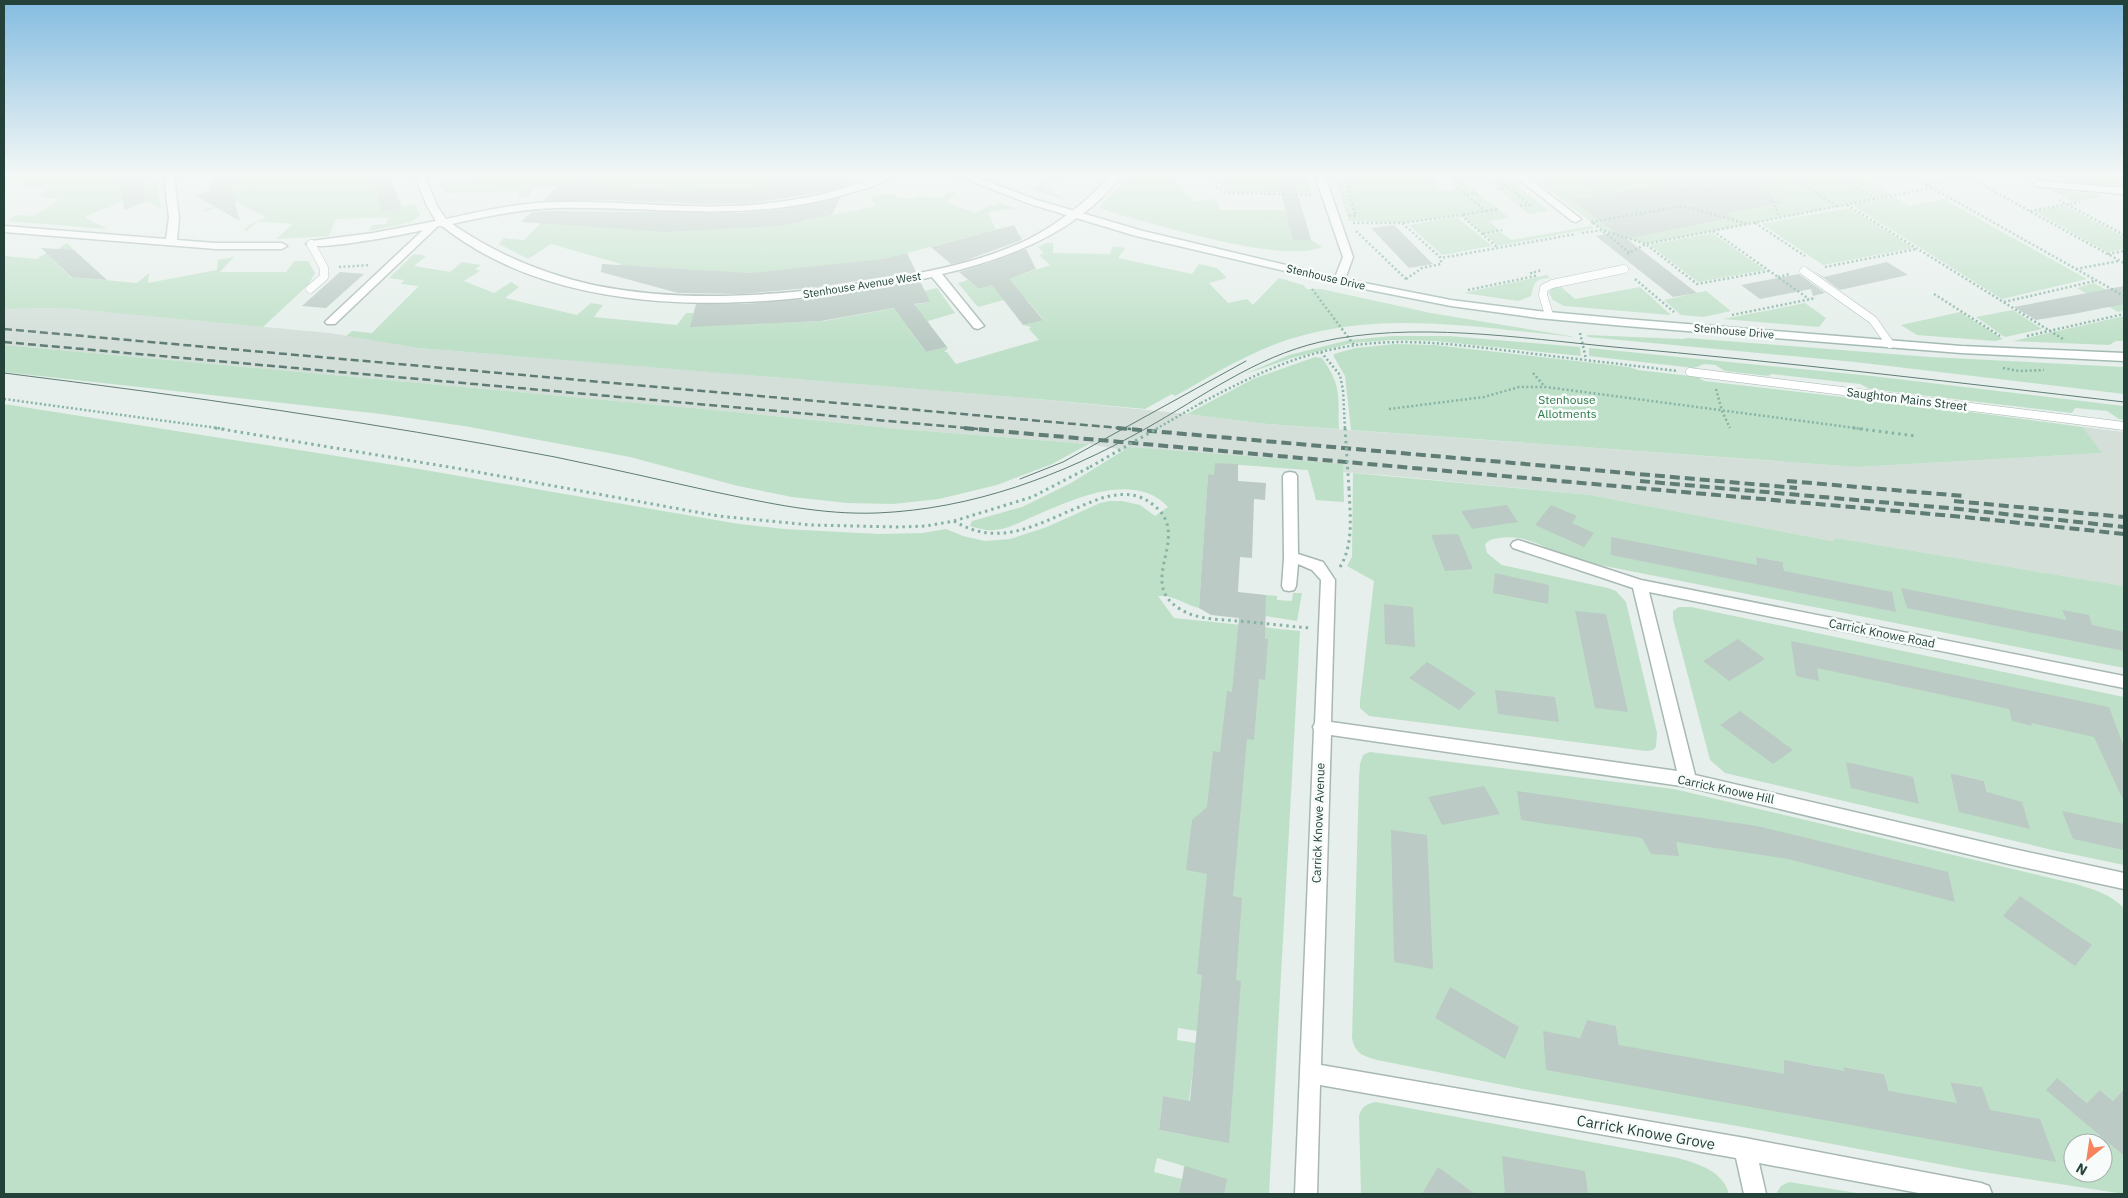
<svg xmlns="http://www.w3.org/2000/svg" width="2128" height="1198" font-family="'IBM Plex Sans',sans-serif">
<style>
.built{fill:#d4dfda}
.green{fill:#bfe0c8;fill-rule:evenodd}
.building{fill:#bbcac4}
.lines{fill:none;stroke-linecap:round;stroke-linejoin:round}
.lane-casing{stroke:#a8b8b2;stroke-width:9}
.street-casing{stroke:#a8b8b2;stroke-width:3}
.secondary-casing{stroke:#a4bbb3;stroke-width:3}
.path-far1{stroke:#86b3a5;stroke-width:2.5;stroke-dasharray:2 2.5;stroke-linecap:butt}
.path{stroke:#86b3a5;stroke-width:3;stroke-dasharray:2.5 4;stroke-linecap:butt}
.lane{stroke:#fff;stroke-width:8}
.street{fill:#fff;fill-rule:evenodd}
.secondary{fill:#fff;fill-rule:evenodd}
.tram{stroke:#5f7d75;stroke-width:1}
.rail-far1{stroke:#5f7d75;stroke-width:2.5;stroke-dasharray:8 4;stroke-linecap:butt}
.rail{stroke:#5f7d75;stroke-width:4;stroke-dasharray:10 5;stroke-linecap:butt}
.path-bridge-far1{stroke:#86b3a5;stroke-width:2.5;stroke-dasharray:2 2.5;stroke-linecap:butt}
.path-bridge{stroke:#86b3a5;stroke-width:3;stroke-dasharray:2.5 4;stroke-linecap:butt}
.labels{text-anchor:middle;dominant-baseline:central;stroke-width:5;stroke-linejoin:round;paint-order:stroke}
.far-street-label{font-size:11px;fill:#24423a;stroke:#f7fbf9}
.park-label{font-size:12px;fill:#2d7a4b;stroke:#f7fbf9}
.street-label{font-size:12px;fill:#24423a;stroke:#f7fbf9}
.near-street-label{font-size:15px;fill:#24423a;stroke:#f7fbf9}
</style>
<rect width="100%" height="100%" fill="#e6efeb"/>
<path class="built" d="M62 308 330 333 418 348 1017 397 1187 414 1267 424 1857 467 2102 453 2083 427 2124 432V586L1836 538 1832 541 1590 495 1383 475 1215 463 1139 453 1089 444 902 429 715 410 4 345V309Z"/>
<path class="green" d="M4 176H120L143 185 157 182 161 209 137 196 84 217 107 229 7 221 17 215 34 216 60 199 38 197 49 188H20L27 183 11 182 4 185Z
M228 176H371L372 178 390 176V178L372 182 382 211 415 204 420 216 411 222 370 231 372 225 386 224 389 217 336 219 329 236 276 239 293 224 258 221 247 231 243 230 251 224 266 217 237 202 204 212V209L224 205 222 189 201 194V192L230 186Z
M473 176H833L831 180 857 181 847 185H776L683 190 680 198 666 189 571 184 531 188 529 197 519 198V191L445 193 440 185 451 178 467 180Z
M1044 176H1066L1042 186 1068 200 1032 190 1047 178Z
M1130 176H1175L1176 183 1195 202 1211 199 1219 202 1220 210H1285L1287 216H1291L1311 240 1322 247C1283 264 1164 226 1120 215L1100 208 1101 204Z
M1212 176H1306L1312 193 1228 192Z
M1341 176H1433L1440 190 1458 189 1450 176C1466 176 1514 171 1522 185L1518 186 1548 211 1529 214 1485 179 1465 183 1509 218 1489 221 1500 231 1483 234 1461 215 1402 223 1349 221 1335 179Z
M1542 176H1839L1876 199 1646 244 1602 230 1539 182Z
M1842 176H1902L1869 182 1890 195 1877 198Z
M2027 176H2124V187L2032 179Z
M2049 189 2096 194 2102 197 2073 202Z
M949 191 957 194 945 202 976 213 989 205 994 206 999 203 1016 208 988 212 1000 239 1026 235 993 248 979 234 881 260 763 272 764 283 747 273 633 266 625 277 608 274 621 264 551 244 528 259 499 244 504 238 524 240 543 221 524 218C535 208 558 212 572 211L569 215 570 225 644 230 651 221 665 232 779 226 796 213 801 222 876 206 870 197 882 194H895L894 197 914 199 916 196 943 198Z
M1893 197 1909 206 1943 199 2087 279 2002 299 1852 205Z
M2066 206 2124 237V249L2107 252 2034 211Z
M1849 208 1914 248 1823 265 1762 224Z
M1457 217 1492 246 1442 255 1409 225Z
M1592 226 1594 228 1498 246 1486 235 1501 232 1511 240Z
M1712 233 1765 270 1698 282 1650 245Z
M67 243 73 249 50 257 71 278 94 269 83 278 137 283 149 273 148 283 217 270 218 260 234 257 220 272H286L294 261H308L315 273 308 285 263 327 62 308 4 309V256L37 259 52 249H58Z
M1046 243H1053V253L1110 254 1113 246 1125 248 1118 258 1192 274 1199 264 1217 268 1227 278 1209 283 1228 303 1247 299 1253 305 1279 278 1303 285 1307 289H1321L1431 313 1576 337C1490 329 1397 312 1312 333 1262 344 1218 372 1175 396L1172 394 1145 409 1015 397 418 348 346 336 352 331 372 333 419 286 401 284 404 280 389 278 414 254 426 256 414 266 450 272 462 262 481 265 475 269 480 271 464 281 494 293 511 282 519 287 505 298 577 315 591 303 603 305 594 317 677 325 686 313H693L697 326 824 321 929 302 924 291 937 288 955 313 928 321 929 324 909 329 926 352 947 347 948 348 944 352H947L956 364 1039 340 1029 329 1031 327 1023 325 1043 319 1025 298 1006 302 1004 300 978 307 958 283 968 280 979 289 1050 265 1039 255 1044 253 1038 247Z
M1547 275 1550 278C1534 279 1535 282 1531 296L1518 301 1464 293Z
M2094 283 2124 300V310L2118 312 2077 288Z
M1559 285 1575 299 1640 287 1671 315 1564 306 1553 300 1549 293 1553 287Z
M1706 291 1731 311 1703 317 1681 315 1664 300Z
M1805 303 1826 318 1819 327 1723 319Z
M2013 310 2042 329 2005 337 1976 317Z
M1960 312 2003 339 1995 341 1917 335 1901 325Z
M2124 316V341H2116L2109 345 2013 341Z
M1587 335 1682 339 1688 338 1930 357 2124 367V394L1855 362 1588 337Z
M1392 336H1449L1580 347 1581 356 1435 341 1393 340 1352 343 1292 358 1245 374 1289 355 1349 340Z
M1395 344 1435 345 1629 367 1638 370 1698 377 1704 381 1955 410 2083 427 2102 453 1857 467 1351 430 1345 376 1334 357V354L1355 348Z
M4 345 715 410 901 429 1089 444 1052 464 997 485 939 499 893 504 847 503 792 497 738 486 630 457 464 426 381 414 4 372Z
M1589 348 1872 376 2124 406V420L2119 419 2107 411 2075 408 2072 413 1870 389 1860 384 1772 374 1768 376 1725 371 1715 365 1704 364 1694 368 1589 356Z
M1315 357 1322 358C1342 386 1338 396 1339 429L1267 424 1187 414 1253 379Z
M4 404 413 468 739 524 784 529 879 534 923 533 946 529 963 536 985 541 1010 539 1047 527 1100 503 1110 501H1122L1140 505 1155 516 1168 507C1134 469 1069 501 1032 517 1020 522 1007 530 993 530 985 531 978 528 970 526L972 521 1022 507 1071 483 1129 447 1343 464 1344 502 1316 500 1308 470 1215 463V470L1238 474V477L1208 475 1199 608C1183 604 1174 595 1158 596L1174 618 1300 631 1269 1194H4ZM1178 1028 1197 1031 1196 1043 1177 1040ZM1194 1061 1207 1063 1186 1135 1159 1130 1163 1096 1189 1101ZM1157 1158 1184 1166 1182 1179 1154 1172Z
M1353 473 1590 495 1832 541 1836 538 2124 586V668L1574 560C1548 550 1529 534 1499 538 1493 539 1488 540 1485 545L1487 553 1502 565 1608 588 1616 591 1626 602 1657 733 1656 747 1653 750 1646 751 1369 716 1360 708V701L1374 581 1347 566 1352 557ZM1756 557 1783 562 1784 570 1757 565Z
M1293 593H1302L1297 621 1265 616 1266 595 1277 596V600L1292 601Z
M1679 607H1691L2124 697V865L2057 851 1725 773 1710 760 1673 619V611ZM1950 773 1984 781 1988 794 1953 786Z
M1370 752 1674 789 2076 884C2095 890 2110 894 2124 908V1089L2113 1101 2100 1090V1114L2073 1091 2063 1100 2069 1109 2124 1156V1194L1970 1170 1743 1127 1523 1089 1377 1060C1363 1056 1354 1053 1352 1037L1359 778 1360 764 1363 755ZM1587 1021 1616 1026 1619 1045 1580 1038ZM1784 1061 1819 1066 1823 1081 1784 1074ZM1844 1067 1884 1074 1889 1091 1849 1085ZM1950 1082 1981 1087 1989 1109 1958 1104ZM2073 1143H2103V1173H2073Z
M1376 1102 1678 1158C1699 1164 1723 1171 1729 1194H1361L1359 1116C1362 1106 1366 1104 1376 1102Z
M1789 1182 1863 1194H1776L1781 1186Z"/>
<path class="building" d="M120 176H142L146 201 124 210Z
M209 176H228L240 221 194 195 210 192 208 184H211Z
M371 176H389L402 207 382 212Z
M821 176H851L847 185 823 192 752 203 703 204 604 200 543 201 559 185 578 183 680 190 763 186Z
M1742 177 1782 203 1727 213 1733 217 1627 239 1697 293 1673 297 1596 236 1614 232 1573 200 1671 182 1678 187H1683Z
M1292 178 1306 222 1311 240H1293L1278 182Z
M841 197 832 215 780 226 667 232 521 222 532 212 544 211 740 213 776 210 813 204Z
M1014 225 1022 240 961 262 951 264 931 247Z
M1394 225 1433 264 1409 268 1371 228Z
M41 248 74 250 107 280 71 277Z
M1026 249 1036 269 1009 279 1043 320 1023 325 992 285 979 289 959 272 992 262Z
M907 253 916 272 818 287 743 294 678 293 601 272 602 264 751 273 884 259Z
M1887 262 1908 275 1840 290 1814 271 1824 277Z
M340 272 364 274 326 308 302 306Z
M1799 274 1825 293 1813 296 1811 289 1760 299 1741 285Z
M920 281 930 302 914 304 947 347 926 352 894 308 821 321 690 327 696 304H744L810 299Z
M2124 286V304L2073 314 2036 320 2014 307Z
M1215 463 1238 464V481L1266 483 1265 500 1254 499 1252 558 1240 557 1238 592 1266 595 1265 639H1268L1265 680 1259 679 1254 740 1247 739 1233 896 1242 898 1236 980 1241 981 1229 1143 1159 1130 1163 1096 1190 1101 1202 975 1197 974 1207 874 1186 870 1192 820 1207 807 1213 751 1220 752 1227 691 1232 692 1239 618 1211 615 1199 608 1208 474 1214 475Z
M1507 505 1518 522 1472 529 1461 511Z
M1551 505 1577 516 1572 523 1594 533 1584 547 1535 525Z
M1458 534 1473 569 1445 571 1431 535Z
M1611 537 1757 565 1756 557 1783 562 1784 571 1892 592 1896 612 1611 555Z
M1495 573 1549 585 1548 604 1493 593Z
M1901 588 2067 620 2062 610 2089 615 2092 625 2124 632V651L1907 608Z
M1384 604 1413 607 1415 647 1385 644Z
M1575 611 1606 614 1628 712 1595 708Z
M1738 639 1765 659 1729 681 1703 661Z
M1791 641 2109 707 2124 747V802L2094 737 2031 723 2032 726 2012 721 2009 709 1817 668 1819 681 1796 676Z
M1427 662 1451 677 1476 693 1459 710 1409 678Z
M1495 690 1555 697 1559 722 1498 714Z
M1740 711 1766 730 1793 750 1773 764 1720 725Z
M1846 762 1913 777 1919 804 1851 788Z
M1950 773 1984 781 1987 792 2022 802 2030 829 1959 812Z
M1484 786 1500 814 1442 825 1428 797Z
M1517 791 1757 826 1948 872 1955 902 1788 859 1676 842 1679 856 1651 854 1642 838 1521 820Z
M2062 811 2124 824V850L2073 839Z
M1391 830 1427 835 1433 969 1394 962Z
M2020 896 2092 945 2075 966 2003 916Z
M1450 987 1519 1027 1505 1059 1435 1018Z
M1587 1020 1616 1026 1619 1045 1784 1074V1060L1845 1071 1843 1067 1884 1074 1889 1091 1957 1103 1950 1082 1982 1087 1990 1110 2040 1119 2056 1162 1546 1070 1543 1031 1580 1038Z
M2057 1078 2087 1103 2100 1090 2113 1101 2124 1089V1156L2046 1090Z
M1502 1156 1585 1171 1588 1194H1505Z
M1185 1166 1227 1179 1224 1194H1179Z
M1438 1167 1475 1194H1422Z"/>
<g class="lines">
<defs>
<path id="lane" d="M1804 271 1873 320 1890 344
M310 289 324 277V268L311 244
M1549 315 1543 295 1544 288 1552 284 1624 269
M1690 372 2124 426"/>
<path id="street" d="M164 176H174L179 218 177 240 216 243H282L287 246 282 249H216L4 232V226L166 239 169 218Z
M415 176H425L437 206 446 219C482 211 518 203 555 202 620 200 686 210 752 205 779 202 807 199 834 191 853 186 872 176 892 176 882 185 863 189 850 193 748 224 659 206 557 208 522 209 487 216 452 224 494 253 543 274 593 285 691 305 795 295 893 278 938 270 985 260 1027 240 1058 224 1087 202 1110 176H1121C1078 232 1008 259 942 274L984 326 978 329 974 328 932 277C780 309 572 329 442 226H438L335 324H327L325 322 327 320 423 230C406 234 315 252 306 244L311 241 373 233 436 221 427 206Z
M1315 176H1325L1353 257 1344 282H1336L1334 280 1343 257Z
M1515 176H1526L1581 219 1576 222 1572 221Z
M2038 181 2124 188V194L2035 186 2033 184Z
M1290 472 1295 473 1297 476 1298 554 1323 562 1335 580 1331 722 1677 771 1633 588 1513 548 1511 545 1513 542 1518 540 1641 580 2124 676V688L1649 592 1695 775 2009 848 2124 873V889L2009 864 1688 787 1331 735 1321 1065 1745 1138 1981 1183 1989 1186 1992 1194H1924L1759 1163 1766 1194H1744L1736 1158 1320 1085 1317 1194H1295L1314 730 1313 727 1315 723 1321 580 1312 570 1298 564 1296 586 1294 590 1289 591 1284 590 1282 586 1284 558 1283 476 1285 473Z"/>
<path id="secondary" d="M959 176H973L1037 200 1143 231 1349 280 1451 300 1538 311 1625 319 1961 346 2124 353V361L1961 353 1625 326 1538 318 1451 306 1349 286 1136 236 1030 204Z"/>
</defs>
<use href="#lane" class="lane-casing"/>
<use href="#street" class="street-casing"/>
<use href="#secondary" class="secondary-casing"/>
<path class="path-far1" d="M1209 176 1215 186 1226 193 1311 195
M1450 176 1458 189 1486 211 1461 215 1498 248
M1494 176 1530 205 1533 204
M1583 176 1590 187 1599 192 1650 176
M1667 176 1710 192 1718 191 1719 176
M1762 176 1780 218
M1790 176 1838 207
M1839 176 1876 199
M1911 176 2124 296
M1968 177 2124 263
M1925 184 1968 177
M1497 189 1507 187
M1467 195 1477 193
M2059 200 2124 235
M1847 205 2063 339
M1520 206 1529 205
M1486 211 1499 209
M2030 211 2080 202
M1349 216H1356L1349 193V185L1355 180 1368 176
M1591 222 1683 206 1748 224
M1353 223H1402L1441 258 1576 234
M1403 223 1461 215
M1593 223 1630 253
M1755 223 1805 256
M1356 231 1406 279
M1713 231 1809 299
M1582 233 1602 230 1646 244 1697 284 1769 271
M1483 234 1502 230
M1627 254 1646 244 1931 188
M2108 254 2124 251
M339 267 370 265
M1825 267 1917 249
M2076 269 2119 261
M1778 277 1790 274
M1406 279 1422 268 1441 264V258
M1635 279 1674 312
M1312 289 1354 345
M1468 290 1535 276 1531 273 1542 270
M1934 294 2000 336
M2004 302 2095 281
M1732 315 1816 298
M1580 333 1586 359
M2027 336 2124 314
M1321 352 1340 375 1343 390
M2003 368 2019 371 2044 370
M1533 373 1545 387
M1716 389 1722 411 1730 428
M4 399 225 429
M1201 403C1243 381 1287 358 1334 349 1394 336 1451 344 1511 351 1566 358 1622 364 1677 371
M1389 409 1484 397 1519 387H1546L1863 429"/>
<path class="path" d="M215 428 461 469 718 516 810 525 899 527 926 526 954 521 1032 497 1090 467
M1853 428 1916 436
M954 521C999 548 1035 525 1079 507 1098 499 1116 491 1137 496 1146 499 1153 504 1159 510 1188 541 1137 583 1180 609 1197 620 1219 619 1238 621 1262 623 1286 626 1310 628
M1340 567C1354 544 1350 515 1349 489"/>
<use href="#lane" class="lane"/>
<use href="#street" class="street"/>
<use href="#secondary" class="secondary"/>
<path class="tram" d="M4 373C188 396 372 422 555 457 608 468 661 480 715 492 768 503 821 515 877 513 973 509 1061 476 1145 429 1202 397 1255 357 1320 342 1412 321 1520 338 1614 347 1784 362 1954 382 2124 402
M1020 479 1063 462 1246 361"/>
<path class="rail-far1" d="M4 329 1131 429
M4 342 978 429"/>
<path class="rail" d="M964 428 1964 517 2124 534
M1117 428 1797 488
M1640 481 1959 509 2124 527
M1787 481 1964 496
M1954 501 2124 517"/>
<path class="path-bridge-far1" d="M1343 390 1345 429
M1156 429 1201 403"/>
<path class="path-bridge" d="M1345 428 1349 489
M1090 467 1158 428"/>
</g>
<linearGradient id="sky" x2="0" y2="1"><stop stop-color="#84bce0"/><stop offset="0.51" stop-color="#f4f8f6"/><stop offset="1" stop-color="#f4f8f6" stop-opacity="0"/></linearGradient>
<rect width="2128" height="344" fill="url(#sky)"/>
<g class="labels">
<g class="far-street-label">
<text transform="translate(1326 277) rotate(13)">Stenhouse Drive</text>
<text transform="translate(862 285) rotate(-9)">Stenhouse Avenue West</text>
<text transform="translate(1734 331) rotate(5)">Stenhouse Drive</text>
</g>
<g class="park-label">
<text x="1567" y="399">Stenhouse<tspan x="1567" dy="14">Allotments</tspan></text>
</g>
<g class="street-label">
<text transform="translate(1907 399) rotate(7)">Saughton Mains Street</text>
<text transform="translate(1882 633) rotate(11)">Carrick Knowe Road</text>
<text transform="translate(1726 789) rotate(12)">Carrick Knowe Hill</text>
<text transform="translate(1318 823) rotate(-88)">Carrick Knowe Avenue</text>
</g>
<g class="near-street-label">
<text transform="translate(1646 1132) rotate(10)">Carrick Knowe Grove</text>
</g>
</g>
<rect width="2128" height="1198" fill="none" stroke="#24423a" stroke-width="10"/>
<g transform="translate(2088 1158) rotate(210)"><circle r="24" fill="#f7fbf9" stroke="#a3b1ad"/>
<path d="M0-4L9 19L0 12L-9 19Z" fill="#f4845f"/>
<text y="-8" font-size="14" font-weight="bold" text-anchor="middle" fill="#24423a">N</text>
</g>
</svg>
